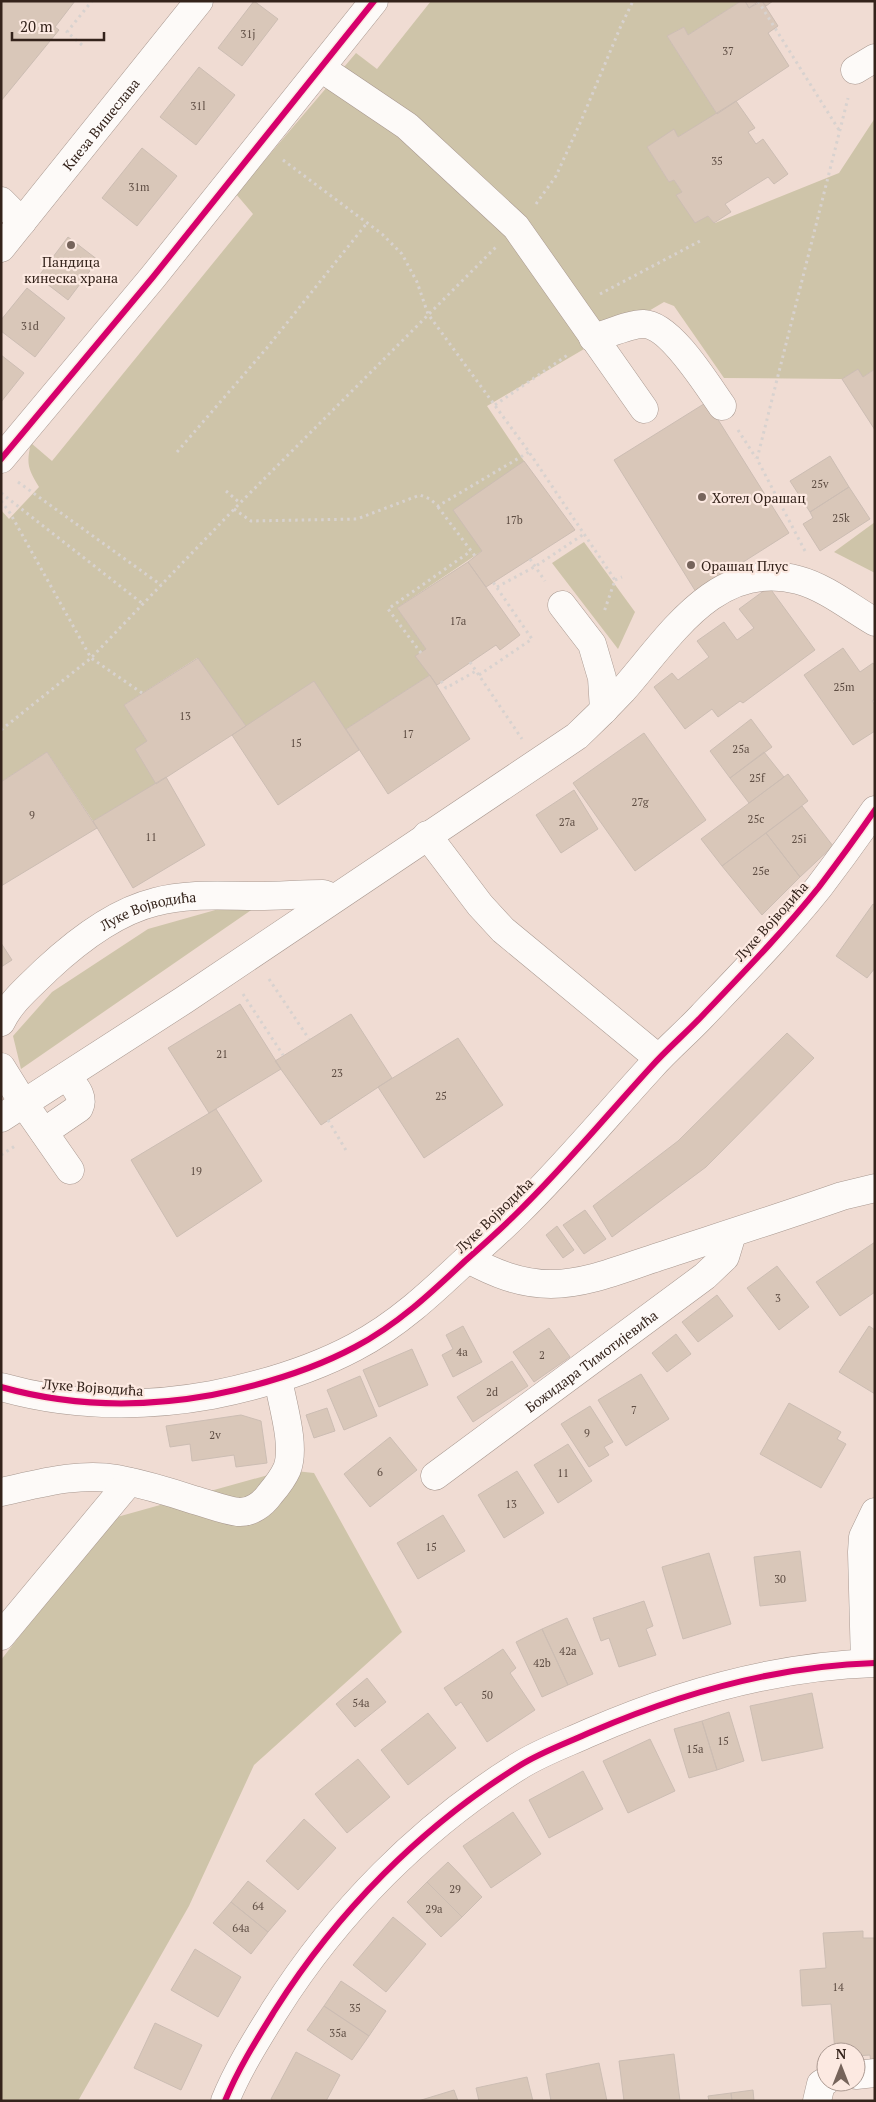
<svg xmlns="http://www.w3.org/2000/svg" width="876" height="2102" font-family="'PT Serif',serif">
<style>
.green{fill:#cec4a9}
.building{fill:#d9c7b9;stroke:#ccbdb3}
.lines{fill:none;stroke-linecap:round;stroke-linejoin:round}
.minor-casing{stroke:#a89890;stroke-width:29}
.major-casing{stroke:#a89890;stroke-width:29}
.path{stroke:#d8d2cf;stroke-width:3;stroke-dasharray:2.5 4;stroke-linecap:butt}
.minor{stroke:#fdfaf8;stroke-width:28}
.major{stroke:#fdfaf8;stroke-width:28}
.cycleway-casing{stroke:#fce9e1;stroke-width:9}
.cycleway{stroke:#d6006c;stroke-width:6}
.poi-dot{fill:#76645b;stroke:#fce9e1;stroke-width:2}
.labels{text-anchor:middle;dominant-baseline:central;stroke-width:4.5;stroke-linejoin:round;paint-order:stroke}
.number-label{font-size:11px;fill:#5e4d43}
.street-label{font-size:14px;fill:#34231b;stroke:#fce9e1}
.poi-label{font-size:14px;fill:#34231b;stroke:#fce9e1;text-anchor:start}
</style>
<rect width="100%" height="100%" fill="#f0dcd3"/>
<path class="green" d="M431 1H741L688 35 684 27 667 36 717 114 678 137 674 130 647 147 669 182 674 180 682 192 715 223 839 173 875 118V369L863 377 857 370 842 379 724 378 674 306 664 302 487 406 524 461 482 551 397 608 426 649 430 675 346 729 246 726 197 658 124 705 147 741 156 784 93 821 47 752 1 782V510L9 519 39 487C28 469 26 464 31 443L52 461 253 214 236 194 356 53 377 69Z
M875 522V573L834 552Z
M584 542 635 612 618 649 552 563Z
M257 906 21 1069 13 1036 52 992 148 929 226 907Z
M286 1470 314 1473 402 1632 254 1765 189 1906 78 2101H1V1660L110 1519Z"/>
<path class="building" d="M1 1H75L55 27 59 30 1 101Z
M254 1 278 19 242 66 218 48Z
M741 1H745L749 8 762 1 778 26 768 33 789 66 717 114 667 36 684 27 688 35Z
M745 1H759L749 8Z
M762 1H773L766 6Z
M199 67 235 95 196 145 160 117Z
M736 101 755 128 748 132 756 144 763 139 788 174 774 184 768 177 725 204 731 212 714 223 708 216 695 223 676 195 682 192 674 180 669 182 647 147 674 129 678 137Z
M142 148 177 176 137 226 102 198Z
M68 237 98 260 68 300 38 277Z
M27 288 65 318 35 357 1 331V320Z
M1 355 24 373 1 402Z
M858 369 863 377 875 369V430L842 379Z
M707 402 789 533 696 592 614 460Z
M830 456 849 487 810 512 790 481Z
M524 461 575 530 486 587 468 562 482 551 453 510Z
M849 487 870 519 820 551 803 524 813 518 810 512Z
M468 562 520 635 500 650 496 645 437 685 415 656 426 649 397 608Z
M769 587 815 650 743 703 740 701 718 717 712 709 685 729 654 687 672 673 678 680 709 657 697 641 724 622 737 640 754 628 739 609Z
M843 648 860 672 873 663 875 666V699L872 701 875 705V731L853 745 804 675Z
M198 658 246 726 156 784 135 749 147 741 124 705Z
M430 675 470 739 388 794 346 729Z
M314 681 359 750 278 805 232 735Z
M751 719 772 747 730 778 710 751Z
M644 733 706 820 635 871 573 783Z
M47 752 97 828 1 886V782Z
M764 752 784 777 749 803 730 778Z
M788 774 808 801 722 866 701 839Z
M166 777 205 845 133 888 93 821Z
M574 790 598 829 561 853 536 815Z
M802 806 833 846 800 877 766 833Z
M766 833 800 877 762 915 722 866Z
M873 904 875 905V968L867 978 836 956Z
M1 943 12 960 1 967Z
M240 1004 281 1069 209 1113 168 1048Z
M351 1014 392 1078 321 1125 275 1061Z
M787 1033 814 1058 706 1167 612 1237 593 1206 678 1141Z
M458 1038 503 1105 424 1158 378 1087Z
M216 1109 262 1181 177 1237 131 1160Z
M585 1210 606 1239 584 1254 563 1225Z
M557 1226 574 1250 563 1258 546 1235Z
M875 1242V1292L840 1316 816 1282Z
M777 1266 809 1307 779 1330 747 1288Z
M717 1295 733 1316 698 1342 682 1322Z
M463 1326 482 1362 453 1377 442 1355 453 1349 446 1335Z
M869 1326 875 1330V1394L839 1372Z
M549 1328 570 1357 534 1382 513 1352Z
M676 1334 691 1354 667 1372 652 1353Z
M412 1349 428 1385 379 1407 363 1370Z
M512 1361 528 1386 473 1422 457 1397Z
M641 1374 669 1419 626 1446 598 1400Z
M360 1376 377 1416 344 1430 327 1390Z
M789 1403 841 1432 837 1439 846 1444 821 1488 760 1454Z
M590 1406 613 1442 604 1447 609 1455 589 1467 561 1424Z
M327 1408 335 1431 314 1438 306 1415Z
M241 1415 261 1421 267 1463 236 1467 234 1455 192 1461 190 1444 170 1447 166 1426Z
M390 1437 417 1470 370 1507 344 1474Z
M568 1444 592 1481 558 1503 534 1465Z
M517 1471 544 1513 504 1538 478 1495Z
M443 1515 465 1551 418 1579 397 1543Z
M800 1551 806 1601 760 1606 754 1557Z
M709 1553 731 1624 683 1639 662 1567Z
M644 1601 653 1626 646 1629 656 1655 619 1667 609 1638 601 1641 593 1618Z
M567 1618 593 1674 568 1685 542 1629Z
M542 1629 568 1685 542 1697 516 1642Z
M503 1649 516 1668 510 1673 535 1710 487 1742 461 1702 456 1706 444 1688Z
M367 1678 386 1702 355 1727 336 1704Z
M812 1693 823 1748 762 1761 750 1706Z
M729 1712 744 1761 717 1770 702 1721Z
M428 1713 456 1748 408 1785 381 1750Z
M702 1721 717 1770 689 1778 674 1729Z
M650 1739 675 1791 628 1813 603 1761Z
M358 1759 390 1797 347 1833 315 1794Z
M583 1771 603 1809 549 1838 529 1800Z
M513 1812 541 1854 491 1888 463 1846Z
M304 1819 336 1848 298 1890 266 1861Z
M448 1862 482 1897 462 1917 427 1882Z
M248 1881 286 1911 268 1932 231 1902Z
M427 1882 462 1917 441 1937 407 1902Z
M231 1902 268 1932 251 1954 213 1923Z
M393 1917 426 1944 386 1992 353 1965Z
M863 1931V1938H875V2064H871L870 2055 856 2056V2052H835L831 2004 802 2006 800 1970 826 1968 823 1933Z
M195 1949 241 1977 218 2017 171 1990Z
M341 1981 386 2011 369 2036 324 2006Z
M324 2006 369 2036 352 2060 307 2030Z
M155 2023 202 2045 181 2090 134 2068Z
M296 2052 340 2075 326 2101H274L271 2099Z
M674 2054 680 2101H624L619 2061Z
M599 2063 607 2101H551L546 2074Z
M527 2077 533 2101H479L476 2088Z
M454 2090 458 2101H418Z
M753 2090 754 2101H732L731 2093Z
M731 2093 732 2101H709L708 2096Z"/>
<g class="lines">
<defs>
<g id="minor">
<path d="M321 68 407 126 516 227 644 409"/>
<path d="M855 70 875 58"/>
<path d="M1 201 22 222"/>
<path d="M593 338C605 335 633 323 644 324 671 325 707 385 722 406"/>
<path d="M1 459 153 277 374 1"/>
<path d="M562 605 592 644 602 678 604 710"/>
<path d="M427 835 480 905 503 930 658 1058"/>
<path id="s1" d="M1 1022C11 1001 30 986 46 970 76 942 114 912 155 902 188 893 224 896 258 896 280 896 301 894 323 894L334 898"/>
<path d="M1 1067 24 1104 70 1170"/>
<path d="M1 1118 184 1000 577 736C593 721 608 706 623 690 669 638 716 558 798 580 825 587 851 608 875 622"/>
<path d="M44 1132 79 1108C85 1096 74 1086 67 1076"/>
<path d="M468 1259C494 1273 520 1284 551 1284 588 1284 626 1267 661 1256 722 1236 782 1217 842 1196L875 1188"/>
<path d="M1 1387C72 1407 140 1408 212 1395 262 1385 310 1371 355 1347 397 1325 431 1293 465 1261 483 1245 501 1229 518 1212 565 1166 607 1115 651 1067 667 1049 686 1033 702 1016 742 974 783 932 819 887 838 862 857 836 875 810"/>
<path id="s2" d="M435 1476 705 1276 725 1257 732 1234"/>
<path d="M1 1492C38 1484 79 1472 117 1479 143 1484 170 1492 194 1500 209 1504 223 1510 238 1512 251 1513 263 1504 270 1494 276 1487 283 1478 287 1469 296 1446 282 1403 278 1379"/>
<path d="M1 1636 129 1482"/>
<path d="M865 1663 862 1552 863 1537 875 1512"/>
<path d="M856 2075 875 2073"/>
<path d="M225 2101C238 2069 257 2039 275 2010 337 1912 421 1827 519 1766 541 1752 567 1743 591 1732 681 1693 776 1666 875 1663"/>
<path d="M817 2101 821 2084 826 2081"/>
</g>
<g id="major">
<path id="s3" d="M1 248 199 1"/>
</g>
</defs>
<use href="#minor" class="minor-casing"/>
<use href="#major" class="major-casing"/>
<path class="path" d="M758 1 839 130
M82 45 67 32 92 1
M283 160 382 234 402 254 417 282 428 314 529 452 615 580 604 612
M536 204 556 176 581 121 620 28 633 1
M600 294 700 241
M495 405 569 354
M738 430 756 458
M177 452 266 349 367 223
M18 482 161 585
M226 491 240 503
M1 493 143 604
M1 501 10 513 91 658 142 693
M438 507 475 556
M234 509 251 521 357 519 420 495 430 499 438 506 529 452
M805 551 757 459 848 98
M530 559 545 581
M615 580 622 577
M497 587 536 566 584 534
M421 653 388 609 471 551
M470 662 522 739
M479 675 532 639 493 582
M441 681 446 688 476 671
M1 730 91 658 240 503 496 247
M269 979 309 1039
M243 994 283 1055
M328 1120 347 1152
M1 1155 15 1146"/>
<use href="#minor" class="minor"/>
<use href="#major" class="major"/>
<defs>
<path id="cycleway" d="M1 459 153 277 374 1
M1 1387C72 1407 140 1408 212 1395 262 1385 310 1371 355 1347 397 1325 431 1293 465 1261 483 1245 501 1229 518 1212 565 1166 607 1115 651 1067 667 1049 686 1033 702 1016 742 974 783 932 819 887 838 862 857 836 875 810
M225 2101C238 2069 257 2039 275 2010 337 1912 421 1827 519 1766 541 1752 567 1743 591 1732 681 1693 776 1666 875 1663"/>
</defs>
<use href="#cycleway" class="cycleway-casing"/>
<use href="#cycleway" class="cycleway"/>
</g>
<g class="poi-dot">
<circle cx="71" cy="245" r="5"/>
<circle cx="702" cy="497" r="5"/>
<circle cx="691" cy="565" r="5"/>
</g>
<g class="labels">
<g class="number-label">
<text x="248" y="34">31j</text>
<text x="728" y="51">37</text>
<text x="198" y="106">31l</text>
<text x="717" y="161">35</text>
<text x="139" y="187">31m</text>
<text x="30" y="326">31d</text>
<text x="820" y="484">25v</text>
<text x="841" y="518">25k</text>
<text x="514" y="520">17b</text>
<text x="458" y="621">17a</text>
<text x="844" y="687">25m</text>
<text x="185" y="716">13</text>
<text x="408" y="734">17</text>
<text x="296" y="743">15</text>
<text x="741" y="749">25a</text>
<text x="757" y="778">25f</text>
<text x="640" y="802">27g</text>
<text x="32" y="815">9</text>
<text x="756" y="819">25c</text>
<text x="567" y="822">27a</text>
<text x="151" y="837">11</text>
<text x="799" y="839">25i</text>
<text x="761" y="871">25e</text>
<text x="222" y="1054">21</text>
<text x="337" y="1073">23</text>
<text x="441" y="1096">25</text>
<text x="196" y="1171">19</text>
<text x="778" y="1298">3</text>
<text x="462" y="1352">4a</text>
<text x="542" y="1355">2</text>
<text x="492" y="1392">2d</text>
<text x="634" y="1410">7</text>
<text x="587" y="1433">9</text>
<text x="215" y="1435">2v</text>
<text x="380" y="1472">6</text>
<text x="563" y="1473">11</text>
<text x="511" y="1504">13</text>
<text x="431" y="1547">15</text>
<text x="780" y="1579">30</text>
<text x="568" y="1651">42a</text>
<text x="542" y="1663">42b</text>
<text x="487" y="1695">50</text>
<text x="361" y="1703">54a</text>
<text x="723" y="1741">15</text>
<text x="695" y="1749">15a</text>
<text x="455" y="1889">29</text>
<text x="258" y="1906">64</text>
<text x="434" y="1909">29a</text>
<text x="241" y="1928">64a</text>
<text x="838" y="1987">14</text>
<text x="355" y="2008">35</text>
<text x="338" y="2033">35a</text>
</g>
<g class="street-label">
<text stroke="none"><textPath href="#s3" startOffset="159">Кнеза Вишеслава</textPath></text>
<text stroke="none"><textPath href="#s1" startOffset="190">Луке Војводића</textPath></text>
<text transform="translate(771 921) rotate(-48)">Луке Војводића</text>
<text transform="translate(494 1215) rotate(-44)">Луке Војводића</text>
<text stroke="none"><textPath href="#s2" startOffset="194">Божидара Тимотијевића</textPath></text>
<text transform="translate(93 1387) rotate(4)">Луке Војводића</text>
</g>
<g class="poi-label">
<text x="71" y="261" text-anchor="middle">Пандица<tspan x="71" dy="16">кинеска храна</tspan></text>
<text x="712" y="497">Хотел Орашац</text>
<text x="701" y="565">Орашац Плус</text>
</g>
</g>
<rect width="876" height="2102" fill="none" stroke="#34231b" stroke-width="5"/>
<g transform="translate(841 2067)"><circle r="24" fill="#fce9e1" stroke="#ac9a92"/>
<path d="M0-4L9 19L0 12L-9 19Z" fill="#76645b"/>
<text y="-8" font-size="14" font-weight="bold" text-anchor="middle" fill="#34231b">N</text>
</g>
<path d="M12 32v8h92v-8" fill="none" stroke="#34231b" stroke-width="2.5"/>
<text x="20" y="32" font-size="15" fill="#34231b" stroke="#fce9e1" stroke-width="4" paint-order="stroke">20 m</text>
</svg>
